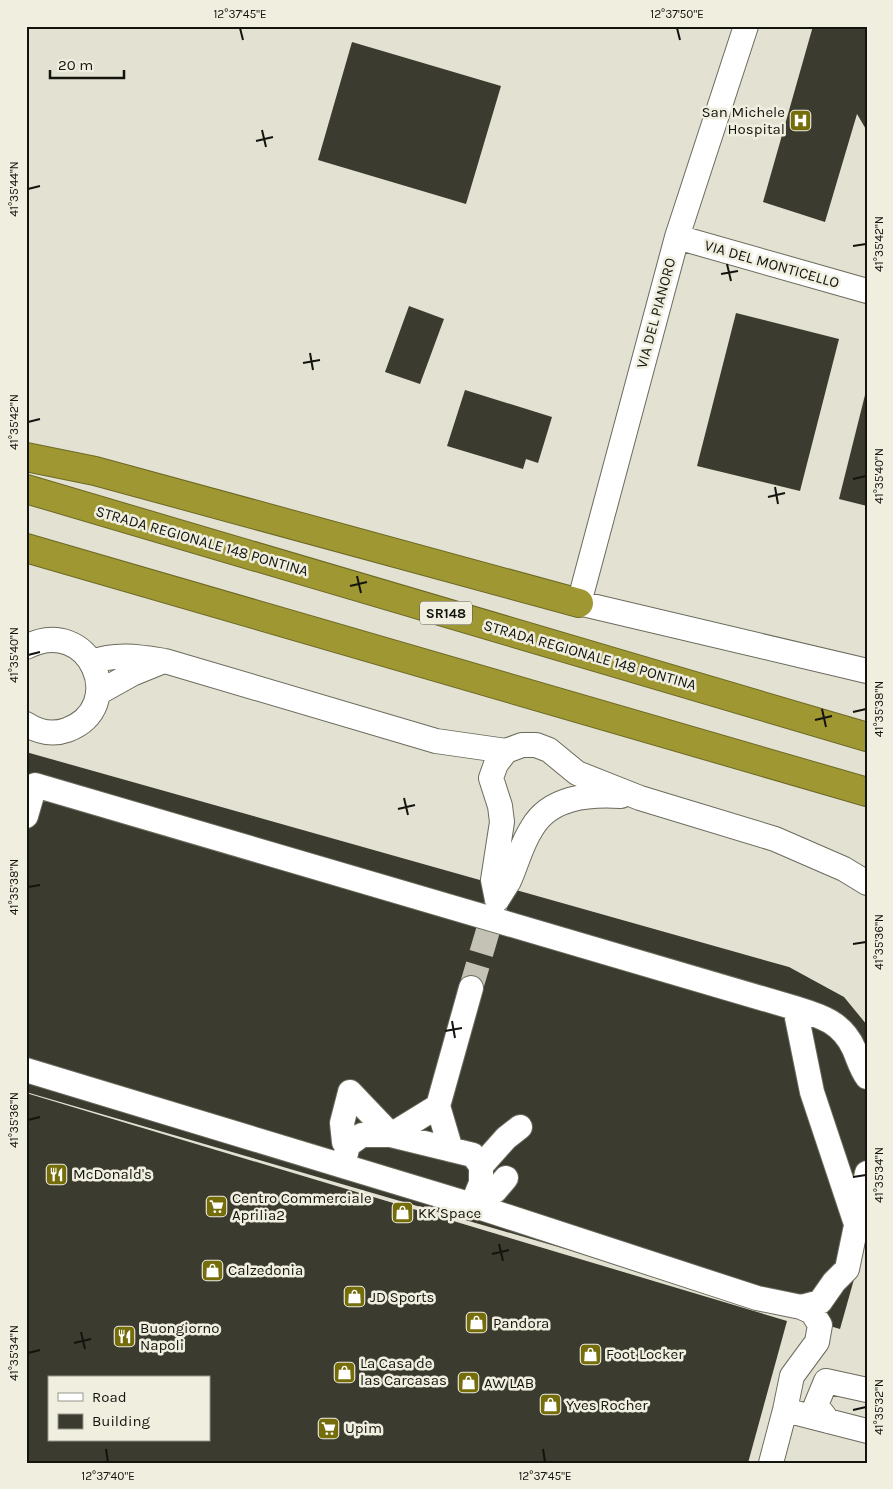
<svg xmlns="http://www.w3.org/2000/svg" width="893" height="1489" font-family="Karla,sans-serif">
<style>
.building{fill:#3c3b2f;fill-rule:evenodd}
.lines{fill:none;stroke-linecap:round;stroke-linejoin:round}
.minor-tunnel{stroke:#c3c2b5;stroke-width:24;stroke-dasharray:24 12;stroke-linecap:butt}
.minor-casing{stroke:#6b6b5d;stroke-width:26}
.highway-casing{stroke:#6e6926;stroke-width:30}
.minor{stroke:#fff;stroke-width:24}
.highway{stroke:#9e9732;stroke-width:28}
.ticks{fill:none;stroke:#14140f;stroke-width:2}
.labels{text-anchor:middle;dominant-baseline:central;stroke-width:5;stroke-linejoin:round;paint-order:stroke}
.shield{fill:#efeedf;stroke:#56554d;stroke-width:1}
.shield-label{font-size:14px;font-weight:bold;fill:#14140f}
.poi-label{font-size:15px;fill:#14140f;stroke:#efeedf;text-anchor:start}
.street-label{font-size:15px;fill:#14140f;stroke:#efeedf}
.neatline{fill:none;stroke:#14140f;stroke-width:2}
.ticks-label{font-size:12px;text-anchor:middle;fill:#14140f}
</style>
<rect width="100%" height="100%" fill="#e2e1d2"/>
<path class="building" d="M813 26H867V131L857 114 825 222 763 202Z
M352 42 501 86 466 204 318 160Z
M409 306 444 319 420 384 385 372Z
M736 313 839 339 800 491 697 466Z
M465 390 552 417 538 463 526 459 523 469 447 446Z
M866 391H867V506L839 499Z
M26 752 789 967 844 997 867 1025V1233L840 1329 26 1092Z
M26 1093 787 1321 748 1463H26ZM49 1378H209V1440H49Z"/>
<g class="lines">
<path class="minor-tunnel" d="M471 988 497 900"/>
<defs>
<path id="minor" d="M746 26 677 237 579 603 867 671
M677 237 867 291
M26 647C90 614 129 707 67 730 53 735 38 732 26 724
M92 662C117 653 139 657 165 661L436 741 506 751
M98 693 132 674 164 661
M26 816 35 785 795 1008 812 1092 856 1224
M497 900 493 880 502 822 500 806 491 778 496 764 506 751 522 745H536L549 750 577 773 640 798 775 839 844 869 867 883
M497 900C501 894 505 887 509 881 517 863 521 845 532 828 550 797 588 794 621 796
M795 1008C821 1016 842 1022 854 1049 858 1058 861 1069 867 1077
M26 1070 343 1166
M350 1092 391 1135 438 1106
M362 1135H391L473 1155 481 1166V1183L472 1205 343 1166 348 1145Z
M348 1145 344 1142 342 1123 350 1092
M451 1150 438 1106 471 988
M481 1166 506 1138 520 1127
M472 1205 757 1298 801 1307 812 1312 820 1325 817 1342 792 1376 785 1410 771 1463
M472 1205 495 1191 506 1178
M801 1307 820 1302 834 1282 847 1269 867 1173
M785 1410 867 1431
M828 1421 816 1405 826 1381 867 1390"/>
<path id="highway" d="M26 457 95 471 579 603
M26 489 867 737
M26 548 867 792"/>
</defs>
<use href="#minor" class="minor-casing"/>
<use href="#highway" class="highway-casing"/>
<use href="#minor" class="minor"/>
<use href="#highway" class="highway"/>
</g>
<path class="ticks" d="M240 28 243 40M677 28 680 40M262 130 266 147M256 141 273 137M28 189 40 186M853 246 866 244M727 264 731 281M721 274 738 271M310 353 313 370M303 363 320 360M28 422 40 419M853 479 866 476M775 487 778 504M768 497 785 493M357 576 361 593M350 586 367 582M28 655 40 652M822 709 826 727M853 712 866 709M815 720 832 716M404 798 408 815M398 809 415 805M28 887 40 885M853 944 866 942M452 1021 455 1038M445 1031 462 1028M28 1120 40 1117M853 1177 866 1175M499 1244 503 1261M492 1254 509 1250M81 1332 85 1349M74 1343 91 1339M28 1353 40 1350M853 1410 866 1407M106 1449 108 1462M543 1449 545 1462"/>
<defs>
<symbol id="hospital-square" viewBox="-11 -11 22 22"><rect x="-9" y="-9" width="18" height="18" rx="4" fill="#746d0a" stroke="#efeedf"/><path d="M-5-5h3v3.5h4V-5h3V5h-3V1.5h-4V5h-3Z" fill="#fff"/></symbol>
<symbol id="restaurant-square" viewBox="-11 -11 22 22"><rect x="-9" y="-9" width="18" height="18" rx="4" fill="#746d0a" stroke="#efeedf"/><path d="M-5-6h1v4h1v-4h1v4h1v-4h1v5L-1.5 .5V6h-2V.5L-5-1ZM5-6V6H3V1.5H1.5Q1.5-4 5-6Z" fill="#fff"/></symbol>
<symbol id="supermarket-square" viewBox="-11 -11 22 22"><rect x="-9" y="-9" width="18" height="18" rx="4" fill="#746d0a" stroke="#efeedf"/><path d="M-6-5.5h2.5l.6 2H6L4.5 2H-2.5L-4.4-4H-6ZM-1.5 3.2a1.3 1.3 0 1 0 .1 0ZM3 3.2a1.3 1.3 0 1 0 .1 0Z" fill="#fff"/></symbol>
<symbol id="shop-square" viewBox="-11 -11 22 22"><rect x="-9" y="-9" width="18" height="18" rx="4" fill="#746d0a" stroke="#efeedf"/><path d="M-5-2.5h2.3a2.7 3.5 0 0 1 5.4 0H5L5.5 6h-11ZM-1.5-2.5h3a1.5 2.3 0 0 0-3 0Z" fill="#fff"/></symbol>
</defs>
<g fill-rule="evenodd">
<use href="#hospital-square" x="788" y="108" width="25" height="25"/>
<use href="#restaurant-square" x="44" y="1162" width="25" height="25"/>
<use href="#supermarket-square" x="204" y="1194" width="25" height="25"/>
<use href="#shop-square" x="390" y="1200" width="25" height="25"/>
<use href="#shop-square" x="200" y="1258" width="25" height="25"/>
<use href="#shop-square" x="342" y="1284" width="25" height="25"/>
<use href="#shop-square" x="464" y="1310" width="25" height="25"/>
<use href="#restaurant-square" x="112" y="1324" width="25" height="25"/>
<use href="#shop-square" x="578" y="1342" width="25" height="25"/>
<use href="#shop-square" x="332" y="1360" width="25" height="25"/>
<use href="#shop-square" x="456" y="1370" width="25" height="25"/>
<use href="#shop-square" x="538" y="1392" width="25" height="25"/>
<use href="#supermarket-square" x="316" y="1416" width="25" height="25"/>
</g>
<g class="labels">
<rect class="shield" x="420" y="601.5" width="52" height="23" rx="4"/>
<g class="shield-label">
<text x="446" y="613">SR148</text>
</g>
<g class="poi-label">
<text x="785" y="112" text-anchor="end">San Michele<tspan x="785" dy="17">Hospital</tspan></text>
<text x="73" y="1174">McDonald's</text>
<text x="232" y="1198">Centro Commerciale<tspan x="232" dy="17">Aprilia2</tspan></text>
<text x="418" y="1213">KK Space</text>
<text x="228" y="1270">Calzedonia</text>
<text x="370" y="1297">JD Sports</text>
<text x="493" y="1323">Pandora</text>
<text x="140" y="1328">Buongiorno<tspan x="140" dy="17">Napoli</tspan></text>
<text x="606" y="1354">Foot Locker</text>
<text x="360" y="1363">La Casa de<tspan x="360" dy="17">las Carcasas</tspan></text>
<text x="484" y="1383">AW LAB</text>
<text x="566" y="1405">Yves Rocher</text>
<text x="345" y="1428">Upim</text>
</g>
<g class="street-label">
<text transform="translate(772 264) rotate(16)">VIA DEL MONTICELLO</text>
<text transform="translate(656 313) rotate(-75)">VIA DEL PIANORO</text>
<text transform="translate(202 541) rotate(16)">STRADA REGIONALE 148 PONTINA</text>
<text transform="translate(590 655) rotate(16)">STRADA REGIONALE 148 PONTINA</text>
</g>
</g>
<rect width="893" height="1489" fill="none" stroke="#efeedf" stroke-width="55"/>
<rect x="48" y="1376" width="162" height="65" fill="#efeedf" stroke="#97978c"/>
<rect x="58" y="1393" width="25" height="8" fill="#ffffff" stroke="#97978c"/>
<text x="92" y="1402" font-size="15" fill="#14140f">Road</text>
<rect x="58" y="1414" width="25" height="15" fill="#3c3b2f" stroke="#97978c"/>
<text x="92" y="1426" font-size="15" fill="#14140f">Building</text>
<path d="M50 70v8h74v-8" fill="none" stroke="#14140f" stroke-width="2.5"/>
<text x="58" y="70" font-size="15" fill="#14140f" stroke="#efeedf" stroke-width="4" paint-order="stroke">20 m</text>
<rect x="28" y="28" width="838" height="1434" class="neatline"/>
<g class="ticks-label">
<text x="240" y="18">12°37'45"E</text>
<text x="677" y="18">12°37'50"E</text>
<text transform="translate(14 189) rotate(-90)" y="4">41°35'44"N</text>
<text transform="translate(879 244) rotate(-90)" y="4">41°35'42"N</text>
<text transform="translate(14 422) rotate(-90)" y="4">41°35'42"N</text>
<text transform="translate(879 476) rotate(-90)" y="4">41°35'40"N</text>
<text transform="translate(14 655) rotate(-90)" y="4">41°35'40"N</text>
<text transform="translate(879 709) rotate(-90)" y="4">41°35'38"N</text>
<text transform="translate(14 887) rotate(-90)" y="4">41°35'38"N</text>
<text transform="translate(879 942) rotate(-90)" y="4">41°35'36"N</text>
<text transform="translate(14 1120) rotate(-90)" y="4">41°35'36"N</text>
<text transform="translate(879 1175) rotate(-90)" y="4">41°35'34"N</text>
<text transform="translate(14 1353) rotate(-90)" y="4">41°35'34"N</text>
<text transform="translate(879 1407) rotate(-90)" y="4">41°35'32"N</text>
<text x="108" y="1480">12°37'40"E</text>
<text x="545" y="1480">12°37'45"E</text>
</g>
</svg>
